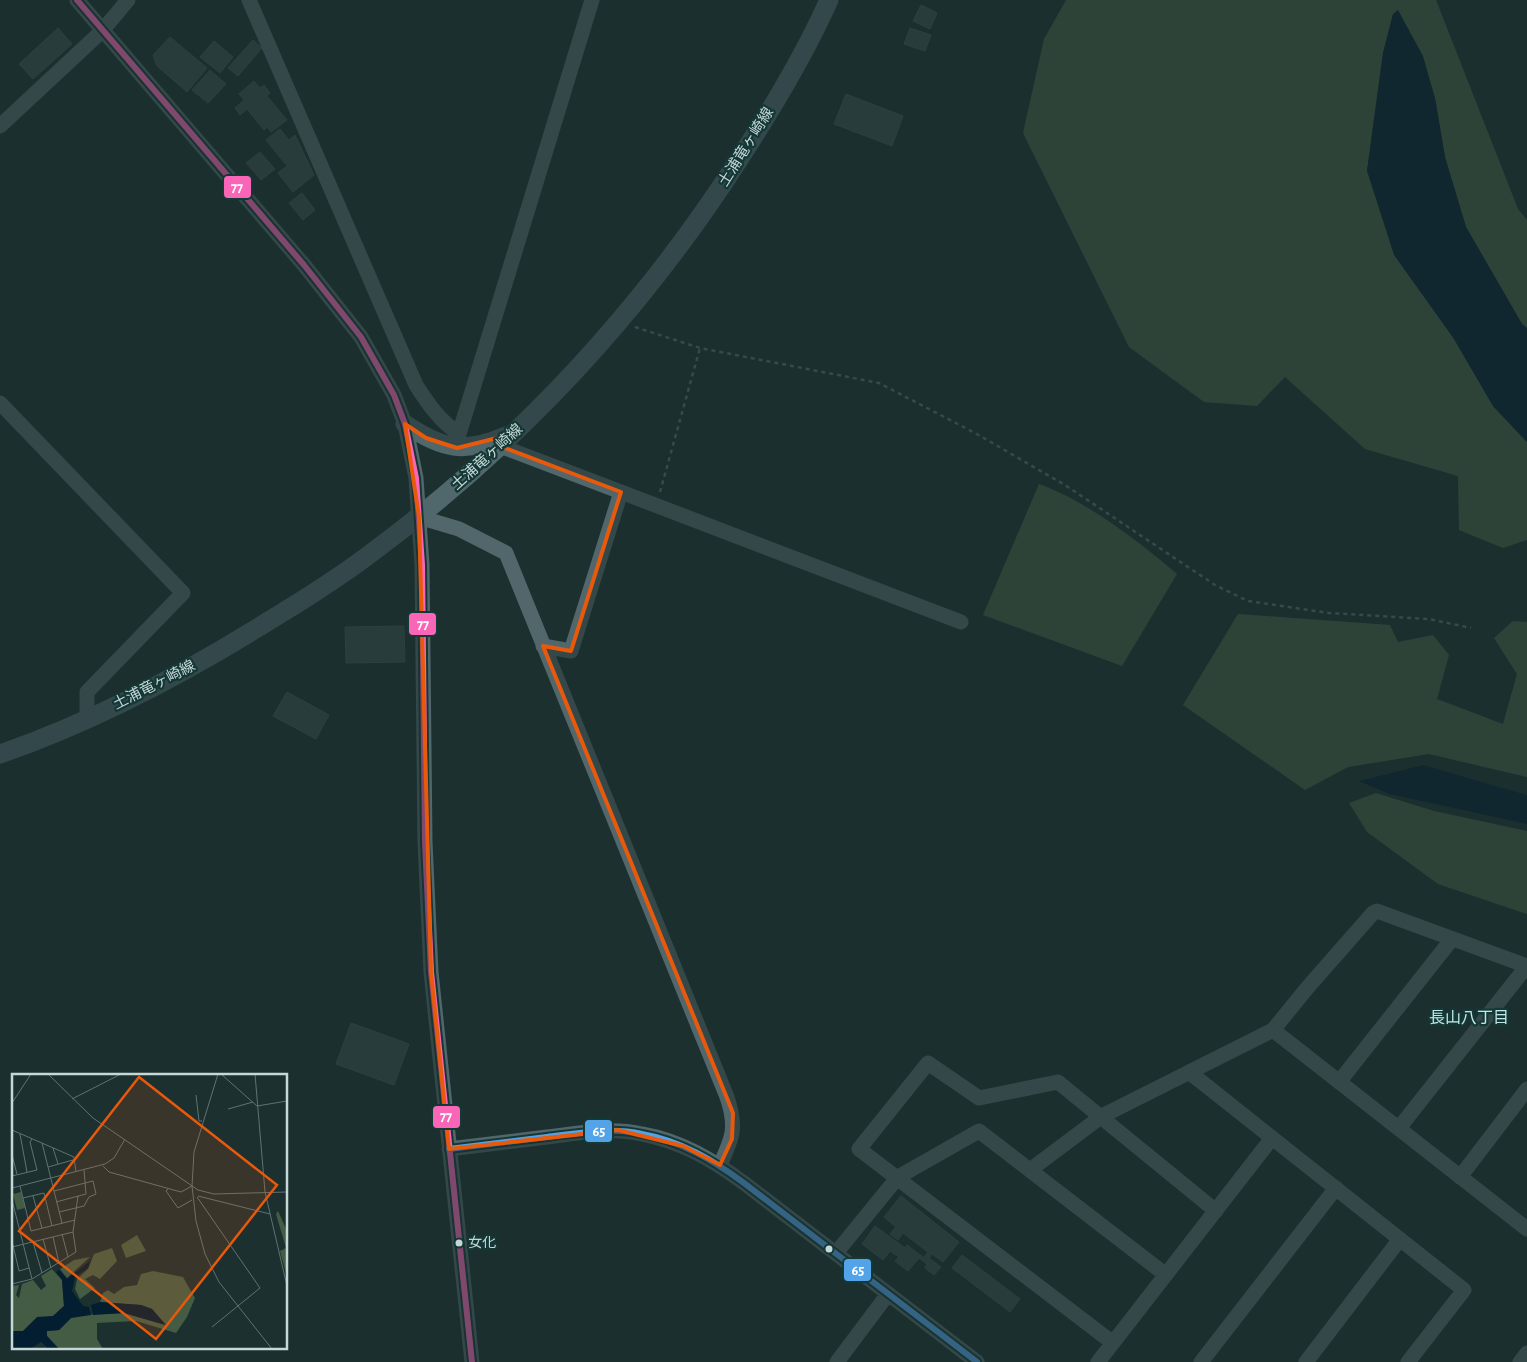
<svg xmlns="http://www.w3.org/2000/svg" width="1527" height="1362" font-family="'Alegreya Sans','Noto Sans JP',sans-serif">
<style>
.green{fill:#435c43}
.water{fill:#031e31}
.building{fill:#374d49;stroke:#435350}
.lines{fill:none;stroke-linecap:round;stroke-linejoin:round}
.path{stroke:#586a6c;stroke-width:2.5;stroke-dasharray:4 4;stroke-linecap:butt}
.minor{stroke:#52676b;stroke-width:15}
.major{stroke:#50676b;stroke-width:19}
.bus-1-casing{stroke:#143836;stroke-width:10}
.bus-2-casing{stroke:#143836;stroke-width:10}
.bus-1{stroke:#fa66b7;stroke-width:6}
.bus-2{stroke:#53a3e8;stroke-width:6}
.marked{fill:none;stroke:#e8590c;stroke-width:4;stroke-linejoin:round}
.bus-dot{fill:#c5d8d7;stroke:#143836;stroke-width:2}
.labels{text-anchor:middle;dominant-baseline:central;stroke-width:4.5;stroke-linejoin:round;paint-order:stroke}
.bus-label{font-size:14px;fill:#c5d8d7;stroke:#143836;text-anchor:start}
.street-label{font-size:15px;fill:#c5d8d7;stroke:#143836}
.neighbourhood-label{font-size:16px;fill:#c0e7e5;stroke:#143836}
.inset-road{fill:none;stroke:#607372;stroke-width:1}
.view{fill:#e8590c;fill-opacity:0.15;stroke:#e8590c;stroke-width:2.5}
.inset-edge{fill:none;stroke:#c5d8d7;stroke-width:2.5}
.line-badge{stroke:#143836;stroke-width:2}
.badge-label{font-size:14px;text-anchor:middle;font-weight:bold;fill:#fff}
</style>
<rect width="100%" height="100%" fill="#1c302f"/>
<path class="green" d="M1066 0H1436L1518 209 1527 220V328L1522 324 1466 227 1445 157 1435 98 1393 14 1383 53 1367 171 1454 339 1493 406 1527 442V540L1503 548 1459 530 1458 476 1365 449 1285 377 1257 406 1204 402 1129 347 1023 133 1044 39Z
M1039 484C1085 500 1140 542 1177 574L1122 666 983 615Z
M1238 614 1390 625 1398 642 1433 635 1449 655 1437 699 1503 724 1517 674 1494 638 1513 621 1527 622V777L1429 754 1348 767 1305 790 1183 705Z
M1376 793 1434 811 1527 831V914L1438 884 1367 832 1349 803Z"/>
<path class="water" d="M1398 10 1423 56 1435 98 1445 157 1466 227 1522 324 1527 328V442L1493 406 1454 339 1394 255 1367 171 1383 53 1393 14Z
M1423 765 1527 795V824L1389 794 1359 781Z"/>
<path class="building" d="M921 5 937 13 930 29 913 21Z
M58 28 72 44 33 79 19 64Z
M910 28 931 35 925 51 904 44Z
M170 37 207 68 187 92 157 66 153 55Z
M253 40 262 48 238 76 228 68Z
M214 41 233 57 220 73 200 57Z
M210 70 226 84 208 103 192 90Z
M254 81 260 88 264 85 270 93 267 96 287 120 271 132 267 127 264 130 247 109 240 115 235 108 244 100 239 94Z
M846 94 903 116 892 146 834 124Z
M280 129 289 140 295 135 314 175 293 192 278 173 287 166 266 140Z
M260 152 275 169 261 180 246 163Z
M302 193 315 210 303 220 289 203Z
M404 626 405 662 346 663 345 627Z
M287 692 329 715 316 739 273 716Z
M351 1023 409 1044 394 1085 336 1064Z
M901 1196 959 1242 943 1262 932 1254 929 1258 941 1267 934 1275 925 1268 927 1264 919 1258 908 1271 895 1261 899 1257 890 1251 883 1260 862 1244 875 1226 905 1248 907 1245 924 1258 928 1252 903 1233 898 1240 890 1234 896 1227 884 1217Z
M962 1255 1020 1299 1010 1312 952 1268Z"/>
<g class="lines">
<path class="path" d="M635 327 700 348 879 383 975 433 1065 485 1215 585 1248 601 1329 613 1429 619 1471 628
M660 492 700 348"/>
<path class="minor" d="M77 0 304 265 361 337 394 395 405 424 416 478 422 565 425 842 431 972 472 1362
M249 0 416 385C428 404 440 421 459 434L592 0
M0 126 102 31 128 0
M0 403 183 593 87 692V719
M500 446 621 492 571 651 543 646
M621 492 961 622
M419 517 459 529 506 553 727 1097C737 1127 733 1137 720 1165
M1273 1030 1527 1229
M1189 1072 1464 1290 1408 1362
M1339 1082 1452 939
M1399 1128 1527 966
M449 1149C482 1145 515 1141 547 1137 579 1133 611 1127 642 1134 681 1141 713 1160 744 1183L977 1362
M1030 1170 1102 1116 1273 1030 1308 987 1373 913 1377 911 1527 966
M1460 1177 1527 1089
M836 1253 898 1177 979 1131 1166 1275
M1113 1343 859 1149 928 1063 979 1098 1058 1082 1216 1211
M837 1362 888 1294
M1098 1362 1272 1138
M1201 1362 1336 1188
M1306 1362 1400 1239
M1520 1362 1527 1353"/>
<path class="major" d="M405 424C442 449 464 454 506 436
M0 754C89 723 174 679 254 630 295 605 336 580 374 551 518 444 641 311 738 161 772 109 804 56 829 0"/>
<defs>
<path id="bus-1" d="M77 0 304 265 361 337 394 395 405 424 416 478 422 565 425 842 431 972 472 1362"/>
<path id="bus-2" d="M449 1149C482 1145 515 1141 547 1137 579 1133 611 1127 642 1134 681 1141 713 1160 744 1183L977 1362"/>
</defs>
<use href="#bus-1" class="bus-1-casing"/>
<use href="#bus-2" class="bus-2-casing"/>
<use href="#bus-1" class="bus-1"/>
<use href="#bus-2" class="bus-2"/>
</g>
<path d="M0 0H1527V1362H0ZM405 424 426 438 457 448 513 434 500 446 621 492 571 651 543 646 733 1113 732 1139 720 1165 683 1146 618 1130 449 1149 431 972 419 517Z" fill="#1c302f" fill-opacity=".55" fill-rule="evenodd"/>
<path class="marked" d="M405 424 426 438 457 448 513 434 500 446 621 492 571 651 543 646 733 1113 732 1139 720 1165 683 1146 618 1130 449 1149 431 972 419 517Z"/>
<g class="bus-dot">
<circle cx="459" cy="1243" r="4.5"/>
<circle cx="829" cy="1249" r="4.5"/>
</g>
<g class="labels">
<g class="bus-label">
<text x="468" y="1243">女化</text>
</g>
<g class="street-label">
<text transform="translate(746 147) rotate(-58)">土浦竜ヶ崎線</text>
<text transform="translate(487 457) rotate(-42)">土浦竜ヶ崎線</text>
<text transform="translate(154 685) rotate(-27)">土浦竜ヶ崎線</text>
</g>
<g class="neighbourhood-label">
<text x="1469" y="1018">長山八丁目</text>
</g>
</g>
<g transform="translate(12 1074)">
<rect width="275" height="275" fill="#1c302f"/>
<path d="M9 118 13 134 5 136 1 120ZM266 137 275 157V203L268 177 274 174 264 140ZM125 161 134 177 114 184 109 171ZM100 174 105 187 88 205 81 201 73 205 83 214 68 225 63 215 65 205 76 195 82 180ZM78 183 55 204 48 195 62 186ZM40 195 50 206 52 232 41 242 25 244 11 257H0V212L7 211 4 221 7 224 10 210 21 206 29 216 34 212 29 202ZM141 197 171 203 183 224 175 243 164 259 124 247 85 249V265L91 275H47L35 262V257L47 256 59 244 68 241 112 239 153 251 140 235 129 231 88 228 91 219 96 216 102 220 112 213 125 211 129 200Z" fill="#435c43"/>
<path d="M79 186 76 194 63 203 60 217 71 232 77 233 79 241 59 244 47 256 35 257V262L47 275H37L29 268 18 275H0V257H11L25 243 41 242 52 232 50 206 44 198 47 196 55 205ZM88 228 129 231 140 235 154 251 112 239 81 241 79 231Z" fill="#031e31"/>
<path class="inset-road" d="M36 0 81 44 186 116 202 120 275 118M206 0 182 78 180 112 184 147 193 180 207 208 260 275M209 0 245 32 275 27M243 0 253 118 275 212M184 21 187 47H190M60 25 109 0M0 29 19 0M216 35 241 28M0 56 62 83 64 98M8 60 15 98M30 69 50 149M41 74 46 90M0 81 5 100M91 92 97 98 169 118 180 112M36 93 61 86M0 102 25 96 18 68 20 65M8 112 19 157 63 146M0 114 93 90 102 84 113 65M156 115 154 117 166 134 180 126M42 117 81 107 84 120 77 123 72 132 47 138M21 122 30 154M186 122 258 140M185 123 248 214 200 253M11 124 32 119 40 152M0 126 20 205 64 178 61 158 66 122M44 128 74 120 72 96M50 160 56 183M41 163 47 189M31 165 39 194M0 167 7 197 17 194M21 168 30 199M0 173 61 158M0 210 20 205"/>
<path class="view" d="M127 3 265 111 144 265 7 157Z"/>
<rect width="275" height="275" class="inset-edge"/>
</g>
<g class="line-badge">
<rect x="223" y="175" width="29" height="24" rx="5" fill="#fa66b7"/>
<rect x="408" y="612" width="29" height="24" rx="5" fill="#fa66b7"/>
<rect x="432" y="1105" width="29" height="24" rx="5" fill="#fa66b7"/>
<rect x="584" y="1119" width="29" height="24" rx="5" fill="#53a3e8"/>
<rect x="843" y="1258" width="29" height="24" rx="5" fill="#53a3e8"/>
</g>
<g class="badge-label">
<text x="237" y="192">77</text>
<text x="423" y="629">77</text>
<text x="446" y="1121">77</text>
<text x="599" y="1136">65</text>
<text x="858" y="1275">65</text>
</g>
</svg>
